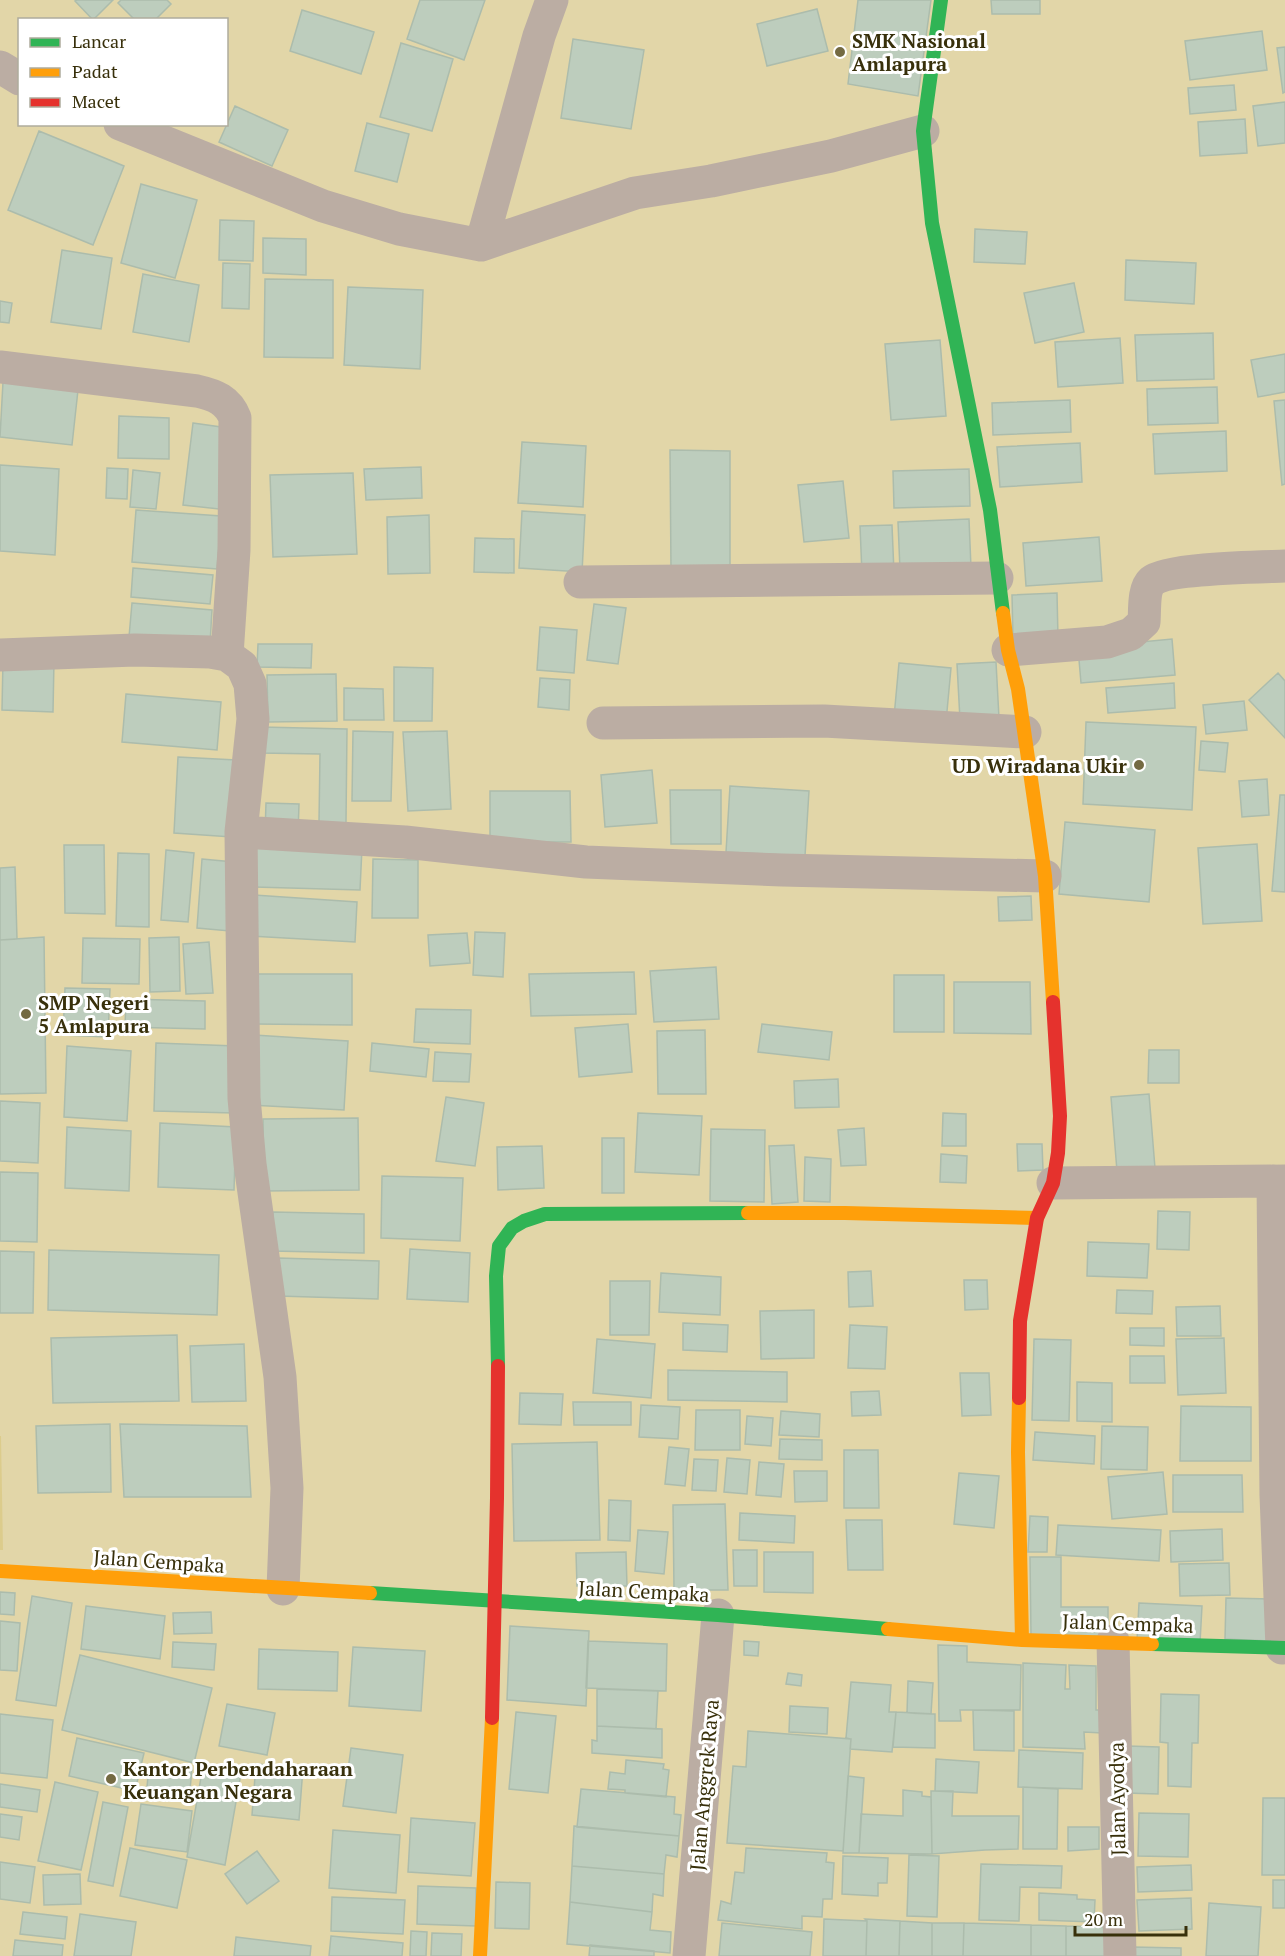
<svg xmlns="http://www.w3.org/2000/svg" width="1285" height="1956" font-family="'PT Serif',serif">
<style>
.green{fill:#dccc8c}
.building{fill:#bdcdbd;stroke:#acbcac;stroke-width:1.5}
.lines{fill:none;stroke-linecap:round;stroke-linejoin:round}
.street{stroke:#bbada3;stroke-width:33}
.fast{stroke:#30b455;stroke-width:14}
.slow{stroke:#ff9f0a;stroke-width:14}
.jam{stroke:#e5322d;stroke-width:14}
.poi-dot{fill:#746a42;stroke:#fff;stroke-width:2}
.labels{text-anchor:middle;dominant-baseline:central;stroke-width:6;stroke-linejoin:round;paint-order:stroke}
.poi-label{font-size:20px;font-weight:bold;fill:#38300b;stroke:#fff;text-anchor:start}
.street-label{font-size:20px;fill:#38300b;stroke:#fff}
</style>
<rect width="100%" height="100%" fill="#e2d6a8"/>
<path class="green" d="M0 1436H1L3 1550H0Z"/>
<path class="building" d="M77 0H113L93 20 75 1Z
M121 0H167L171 4 155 20H135L118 3Z
M420 0H485L464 60 407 39Z
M858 0H931L918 96 848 84Z
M991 0H1040V14H992Z
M817 9 828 51 767 66 757 24Z
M302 10 374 32 361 74 290 51Z
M1262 31 1267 70 1190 80 1185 41Z
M573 39 644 50 631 129 561 118Z
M401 43 453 59 432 131 380 117Z
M1285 47V92L1283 93 1277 48Z
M1234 85 1236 110 1190 114 1188 88Z
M1285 102V143L1258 146 1253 106Z
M235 106 288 130 272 166 219 142Z
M1245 119 1247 153 1200 156 1198 122Z
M367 123 409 134 397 182 355 171Z
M39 131 124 166 93 245 8 210Z
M141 184 197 200 175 278 121 263Z
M220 220 254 221 253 261 219 260Z
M975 229 1027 232 1025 264 974 262Z
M263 238 306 239V275L263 273Z
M62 250 112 258 101 329 51 322Z
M1126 260 1196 263 1194 304 1125 300Z
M223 263 250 264 249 309 222 308Z
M143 274 199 285 189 342 133 332Z
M265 279 333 280V358L264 357Z
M1074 283 1084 332 1035 343 1024 293Z
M348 287 423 290 420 369 344 365Z
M0 301 12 303 9 323 0 322Z
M1213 333 1214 379 1137 381 1135 335Z
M1120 338 1123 383 1058 387 1055 342Z
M940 340 946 416 891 420 885 344Z
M1285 354V392L1258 397 1251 360Z
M3 382 78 390 72 445 0 437Z
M1217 387 1218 423 1148 425 1147 389Z
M1070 400 1071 432 993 435 992 403Z
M1285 400V484L1282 485 1274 401Z
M119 416 169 418V459L118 458Z
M193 423 228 428 219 509 183 505Z
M1226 431 1227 471 1155 474 1153 434Z
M522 442 586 446 583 507 518 503Z
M1080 443 1082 482 1000 487 997 447Z
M670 450 730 451V570H671Z
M0 465 59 469 55 555 0 551Z
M421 467 422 498 366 500 364 469Z
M107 468 128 469 127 499 106 498Z
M969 469 970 506 894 508 893 471Z
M133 470 160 473 156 509 130 507Z
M353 473 357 554 273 557 270 475Z
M843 481 849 538 804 542 798 485Z
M136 510 221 516 217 569 132 562Z
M522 511 585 515 582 572 519 568Z
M429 515 430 573 388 574 387 517Z
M969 519 971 568 900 570 898 522Z
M892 525 894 573 862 574 860 526Z
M1099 537 1102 581 1026 586 1023 543Z
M475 538 514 539V573L474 572Z
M133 568 213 575 210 604 131 597Z
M1057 593 1058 638 1013 639 1012 595Z
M132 603 212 610 210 644 129 637Z
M594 604 626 608 618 664 587 660Z
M540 627 577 630 574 673 537 670Z
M1172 639 1175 675 1081 683 1078 648Z
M258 644H312L311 668 257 667Z
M3 659 54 660 53 712 2 710Z
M996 662 999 718 960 720 957 664Z
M899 663 951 668 946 722 894 717Z
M394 667 433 668 432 721H394Z
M1278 673 1285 681V738L1249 700Z
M336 674 337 721 268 722 267 675Z
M540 678 570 680 569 710 538 707Z
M1174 683 1175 708 1108 713 1106 688Z
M344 688 383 689 384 720H344Z
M126 694 221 702 217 750 122 742Z
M1244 701 1247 730 1206 734 1203 705Z
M1086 722 1196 727 1192 810 1083 804Z
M261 727 347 729 346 823 319 822 320 754 260 753Z
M353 731 393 732 391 801H352Z
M447 731 451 809 408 811 403 732Z
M1201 741 1228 743 1225 772 1199 770Z
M178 757 236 760 232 837 174 833Z
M652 770 657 823 605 827 601 775Z
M1267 779 1269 815 1242 817 1239 781Z
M730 786 809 791 805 856 726 852Z
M670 790H721V844H671Z
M490 791H570L571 842H490Z
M1280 795H1285V892L1272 891Z
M266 803 299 804 298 834 265 833Z
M1065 822 1155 830 1149 902 1059 894Z
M1257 844 1262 921 1203 924 1198 848Z
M64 845H104L105 914 65 913Z
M255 845 362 848 360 890 253 887Z
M166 850 194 853 188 922 161 920Z
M118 853 149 854V927L116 926Z
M202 859 234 862 230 931 197 928Z
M373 859 418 860V918H372Z
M15 867 17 939 0 940V868Z
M253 895 357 902 355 942 251 936Z
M1031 896 1032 920 999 921 998 897Z
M475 932 505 933 503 977 473 975Z
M467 933 470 963 430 966 428 935Z
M44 937 46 1093 0 1094V940Z
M179 937 180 991 150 992 149 938Z
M83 938 140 939 139 984 82 983Z
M209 942 213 993 186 994 183 944Z
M716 967 719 1019 654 1022 650 971Z
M634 972 636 1014 531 1016 529 974Z
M253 974H352V1025L253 1024Z
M894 975H944V1032H894Z
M954 982H1030L1031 1034 954 1033Z
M65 988 110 989 108 1037 63 1035Z
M126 999 205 1001V1029L125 1027Z
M416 1009 471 1010 470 1044 414 1042Z
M628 1024 632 1072 579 1077 575 1028Z
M762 1024 832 1032 829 1060 758 1052Z
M705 1030 706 1094H658L657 1031Z
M253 1035 348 1041 344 1110 249 1105Z
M156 1043 236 1046 234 1113 154 1111Z
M372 1043 429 1049 426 1077 370 1071Z
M67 1046 131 1051 127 1121 64 1117Z
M1149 1050H1179V1083H1148Z
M435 1052 471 1054 469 1082 433 1081Z
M838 1079 839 1107 795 1108 794 1081Z
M1149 1094 1155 1168 1117 1171 1111 1097Z
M446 1097 484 1103 475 1166 436 1161Z
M0 1101 40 1103 38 1163 0 1161Z
M638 1113 702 1116 699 1175 635 1172Z
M943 1113 966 1114V1146H942Z
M358 1118 359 1190 264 1191 263 1119Z
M160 1123 236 1127 234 1190 158 1187Z
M67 1127 131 1131 129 1191 65 1188Z
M864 1128 866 1165 841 1166 838 1130Z
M711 1129 765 1130 764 1202 710 1201Z
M602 1138H624V1193H602Z
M1017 1144H1042L1043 1170 1018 1171Z
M794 1145 798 1202 772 1204 769 1146Z
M542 1146 544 1188 498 1190 497 1147Z
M941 1154 967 1156 966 1183 940 1182Z
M805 1157 831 1159 830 1202 804 1201Z
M0 1172 38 1173 37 1242 0 1241Z
M382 1176 463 1178 460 1241 381 1238Z
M1158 1211 1190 1212 1189 1250 1157 1249Z
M273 1212 364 1214V1253L272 1251Z
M1088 1242 1149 1244 1147 1278 1087 1276Z
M410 1249 470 1253 468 1302 407 1299Z
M49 1250 219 1255 217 1315 48 1310Z
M0 1251 34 1252 33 1313H0Z
M278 1258 379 1261 378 1299 278 1296Z
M871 1271 873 1306 849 1307 848 1272Z
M661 1273 721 1277 720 1315 659 1312Z
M964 1280H987L988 1309 965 1310Z
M610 1281H650L649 1335H610Z
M1117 1290 1153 1291 1152 1314 1116 1313Z
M1220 1306 1221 1336H1177L1176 1307Z
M814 1310V1358L761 1359 760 1311Z
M683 1323 728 1325 727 1352 683 1350Z
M850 1325 887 1327 885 1369 848 1368Z
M1130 1328H1164V1346L1130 1345Z
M177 1335 179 1401 53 1403 51 1338Z
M1224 1338 1226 1393 1178 1395 1176 1339Z
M597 1339 655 1344 651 1398 593 1393Z
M1034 1339 1071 1340 1069 1421 1032 1420Z
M244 1344 246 1401 192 1402 190 1346Z
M1130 1356H1164L1165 1383H1130Z
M668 1370 787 1372V1402L668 1400Z
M960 1373H989L991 1415 962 1416Z
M1077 1382 1112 1383V1422L1077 1421Z
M879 1391 881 1415 852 1416 851 1392Z
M520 1393 563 1394 561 1425 519 1424Z
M573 1402H631V1425H574Z
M641 1405 680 1407 678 1439 639 1437Z
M1181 1406 1251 1407V1461H1180Z
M696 1410H740V1450H695Z
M781 1411 820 1414 819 1437 779 1435Z
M747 1416 773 1418 771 1446 745 1444Z
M110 1424 111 1492 38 1493 36 1426Z
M120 1424 247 1426 251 1497H124Z
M1102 1426 1148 1427 1147 1470 1101 1469Z
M1035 1432 1095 1436 1094 1464 1033 1460Z
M780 1439 822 1440V1460L779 1459Z
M597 1442 600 1540 514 1541 512 1444Z
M669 1447 689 1449 685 1486 665 1484Z
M844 1450H878L879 1508H844Z
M727 1458 750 1460 747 1494 724 1492Z
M694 1459 718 1460 716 1491 692 1490Z
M759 1462 784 1464 781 1497 756 1495Z
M794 1471H827V1501L795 1502Z
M1163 1472 1167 1514 1112 1519 1108 1477Z
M959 1473 999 1476 994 1528 954 1524Z
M1173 1475H1242L1243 1512H1173Z
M609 1500 631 1501 630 1541 608 1540Z
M725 1504 728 1590H674L673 1505Z
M740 1513 795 1516 794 1543 739 1540Z
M1030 1516 1048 1517 1047 1552H1028Z
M846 1520H882L883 1570H848Z
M1058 1525 1161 1530 1159 1561 1056 1555Z
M1222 1529 1223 1560 1171 1562 1170 1531Z
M638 1530 668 1532 664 1574 635 1571Z
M733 1550H757V1586H734Z
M626 1552 627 1586H577L576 1553Z
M764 1552H813V1593L764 1592Z
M1030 1557H1061V1607H1108V1636H1031Z
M1229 1563 1230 1595 1180 1596 1179 1564Z
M0 1592 15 1593 14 1615 0 1614Z
M32 1596 72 1603 56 1706 16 1700Z
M1226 1598 1271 1599 1270 1641 1225 1639Z
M1139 1603 1202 1606 1200 1643 1137 1640Z
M86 1606 165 1616 160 1659 81 1649Z
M211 1612 212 1633 174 1634 173 1613Z
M0 1621 20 1623 17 1671 0 1670Z
M510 1626 589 1631 586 1706 507 1700Z
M588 1641 667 1644 666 1691 586 1688Z
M744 1641 759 1642 758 1656 744 1655Z
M173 1642 216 1644 214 1670 172 1667Z
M938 1645 967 1646V1662L1021 1665 1020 1710H960L961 1721H939Z
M353 1647 425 1651 421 1711 349 1706Z
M259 1649 338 1652 337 1691 258 1689Z
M80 1655 212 1688 194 1763 62 1730Z
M1023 1663 1066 1665 1065 1689H1070L1069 1665 1096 1666V1710H1101L1102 1733 1084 1732 1085 1749 1023 1747Z
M788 1673 802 1675 801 1686 786 1684Z
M908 1681 933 1683 931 1714 907 1713Z
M851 1682 891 1685 889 1712H896L892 1752 850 1749 851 1739 846 1738Z
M597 1689 658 1691 656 1729 597 1726Z
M1161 1694 1199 1695 1198 1743H1192L1191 1787 1168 1786V1743L1160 1742Z
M227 1704 275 1713 267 1755 219 1746Z
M790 1706 828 1708 827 1734 789 1732Z
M973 1710 1014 1711V1751L974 1750Z
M516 1712 556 1716 548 1793 509 1789Z
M896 1712 935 1714V1748L893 1747Z
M0 1714 53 1720 47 1778 0 1773Z
M597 1726 662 1729V1758L592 1753V1740L597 1741Z
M748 1731 851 1739 843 1851 727 1843 733 1766 746 1767Z
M77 1738 144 1753 135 1791 69 1776Z
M1128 1746 1159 1747 1158 1794 1126 1793Z
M351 1748 403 1755 396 1813 343 1806Z
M1019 1750 1083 1753 1082 1789 1018 1787Z
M936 1759 979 1762 977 1793 935 1791Z
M626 1760 664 1764 663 1769 669 1770 666 1797 625 1793V1790L608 1789 610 1772 625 1774Z
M256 1764 303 1768 299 1820 252 1815Z
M149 1765 192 1768 189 1801 146 1798Z
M203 1766 241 1773 225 1865 187 1857Z
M848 1776 864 1778 859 1853H843Z
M55 1782 98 1792 81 1870 38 1861Z
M0 1784 40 1790 37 1812 0 1807Z
M1023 1787 1058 1789 1057 1849H1023Z
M581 1789 675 1797 674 1814 681 1815 679 1836 577 1827Z
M903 1790 922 1792V1796L931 1797 932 1854 859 1853 861 1814 903 1816Z
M931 1791H953L952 1816H1019L1018 1849 985 1850 932 1854Z
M1263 1798H1285V1875H1262Z
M103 1802 128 1807 113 1886 88 1881Z
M141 1804 192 1811 187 1852 135 1845Z
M1139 1813 1189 1814 1188 1857 1138 1856Z
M0 1814 22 1817 19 1840 0 1837Z
M411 1818 475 1823 471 1876 408 1872Z
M574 1826 679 1836 677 1857 666 1855 664 1874 572 1866Z
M1068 1827H1099V1849L1068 1851Z
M333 1830 400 1835 396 1893 329 1888Z
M130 1848 187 1860 177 1908 120 1896Z
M746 1848 827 1853 826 1862 834 1863 832 1899H823L822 1917 802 1916V1929L718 1920 721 1901 731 1904 735 1872 744 1873Z
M257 1851 279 1881 247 1904 225 1874Z
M909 1855 939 1856 937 1917 907 1916Z
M843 1856 888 1858 887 1883H878V1896L842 1894Z
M0 1862 35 1867 30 1903 0 1899Z
M981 1864 1062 1866 1061 1888 1020 1887 1019 1921 979 1920Z
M1191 1865 1192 1890 1138 1892 1137 1867Z
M572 1866 664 1874 663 1896 653 1894 652 1912 570 1902Z
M80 1874 81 1904 44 1905 43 1875Z
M1273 1880H1285V1908H1273Z
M496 1882 530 1883 529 1929 495 1928Z
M418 1886 476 1888V1926L417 1924Z
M1039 1893 1077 1895V1899L1095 1900 1094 1922 1039 1920Z
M332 1897 405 1900 403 1934 331 1931Z
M1191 1898 1192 1929 1139 1931 1137 1900Z
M570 1902 652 1912 650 1930 671 1932 670 1953 567 1944Z
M1209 1903 1261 1907 1258 1956H1206Z
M23 1912 67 1917 65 1939 20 1934Z
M80 1914 136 1922 131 1956H74Z
M824 1919 867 1921 866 1956H823Z
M865 1919 900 1921 899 1956H866L867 1921Z
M900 1921 932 1923V1956H899Z
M722 1923 812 1932 810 1956H719Z
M932 1923H964L963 1956H932Z
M964 1923 1031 1925V1956H963Z
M1031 1925 1066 1926V1956H1031Z
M1066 1926 1106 1927 1105 1956H1066Z
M411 1931 427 1932 426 1956H410Z
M432 1933 462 1934 461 1956H431Z
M331 1936 403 1943 402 1956H329Z
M236 1937 311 1946 310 1956H234Z
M15 1940 63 1945 62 1956H13Z
M590 1945 654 1951V1956H589Z
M1133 1947 1181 1948V1956H1133Z"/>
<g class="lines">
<path class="street" d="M0 67 20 79
M120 124 323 206 399 229 481 245 635 193 711 181 831 156 923 131
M481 245 539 36 552 0
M0 367 197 391C215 395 228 400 235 418L234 550 227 655
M580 582 997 578
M1008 650 1107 642 1131 634 1144 622C1145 611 1143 589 1152 581 1167 568 1260 567 1285 566
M0 655 135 650 210 652 227 655 242 666 250 684 253 719 241 832 244 1098 250 1164 280 1377 287 1488 283 1589
M603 723 824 721 1025 732
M241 832 405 842 586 862 782 870 1045 876
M1273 1181 1276 1495 1282 1648
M1053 1183 1285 1181
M1113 1641 1120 1956
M689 1956 718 1615"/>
<path class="fast" d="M941 0 923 131 932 223 990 510 1003 613
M498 1366 496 1276 499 1246 512 1228 524 1221 545 1214 748 1213
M370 1593 718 1615 888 1629
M1152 1644 1285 1648"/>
<path class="slow" d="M1003 613 1008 650 1018 689 1045 876 1053 1002
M748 1213H845L1037 1218
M1019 1398 1018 1452 1022 1640
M0 1571 370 1593
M888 1629 1022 1640 1152 1644
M480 1956 492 1718"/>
<path class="jam" d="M1019 1398 1020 1321 1037 1218 1053 1183 1058 1153 1060 1116 1053 1002
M492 1718 497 1498 498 1366"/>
</g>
<g class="poi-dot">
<circle cx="840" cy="52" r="6"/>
<circle cx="1139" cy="765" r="6"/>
<circle cx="26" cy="1014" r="6"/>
<circle cx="111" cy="1779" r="6"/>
</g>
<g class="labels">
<g class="poi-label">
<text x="852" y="40">SMK Nasional<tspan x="852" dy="23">Amlapura</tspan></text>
<text x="1127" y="765" text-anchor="end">UD Wiradana Ukir</text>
<text x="38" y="1002">SMP Negeri<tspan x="38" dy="23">5 Amlapura</tspan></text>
<text x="123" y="1768">Kantor Perbendaharaan<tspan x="123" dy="23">Keuangan Negara</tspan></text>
</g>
<g class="street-label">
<text transform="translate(159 1561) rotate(4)">Jalan Cempaka</text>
<text transform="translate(644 1591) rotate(3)">Jalan Cempaka</text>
<text transform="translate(1128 1623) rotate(2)">Jalan Cempaka</text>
<text transform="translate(704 1785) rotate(-85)">Jalan Anggrek Raya</text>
<text transform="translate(1117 1799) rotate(-91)">Jalan Ayodya</text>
</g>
</g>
<rect x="18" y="18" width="210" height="108" fill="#ffffff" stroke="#afac9d" stroke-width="1.5"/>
<rect x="30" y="38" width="30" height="9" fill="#30b455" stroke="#afac9d" stroke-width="1.5"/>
<text x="72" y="48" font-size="18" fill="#38300b">Lancar</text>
<rect x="30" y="68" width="30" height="9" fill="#ff9f0a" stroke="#afac9d" stroke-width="1.5"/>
<text x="72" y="78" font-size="18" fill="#38300b">Padat</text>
<rect x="30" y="98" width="30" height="9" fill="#e5322d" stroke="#afac9d" stroke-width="1.5"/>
<text x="72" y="108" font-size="18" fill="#38300b">Macet</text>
<path d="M1075 1926v9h111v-9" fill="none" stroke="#38300b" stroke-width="3"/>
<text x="1084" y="1926" font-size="18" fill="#38300b" stroke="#ffffff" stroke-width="4.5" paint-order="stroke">20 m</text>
</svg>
